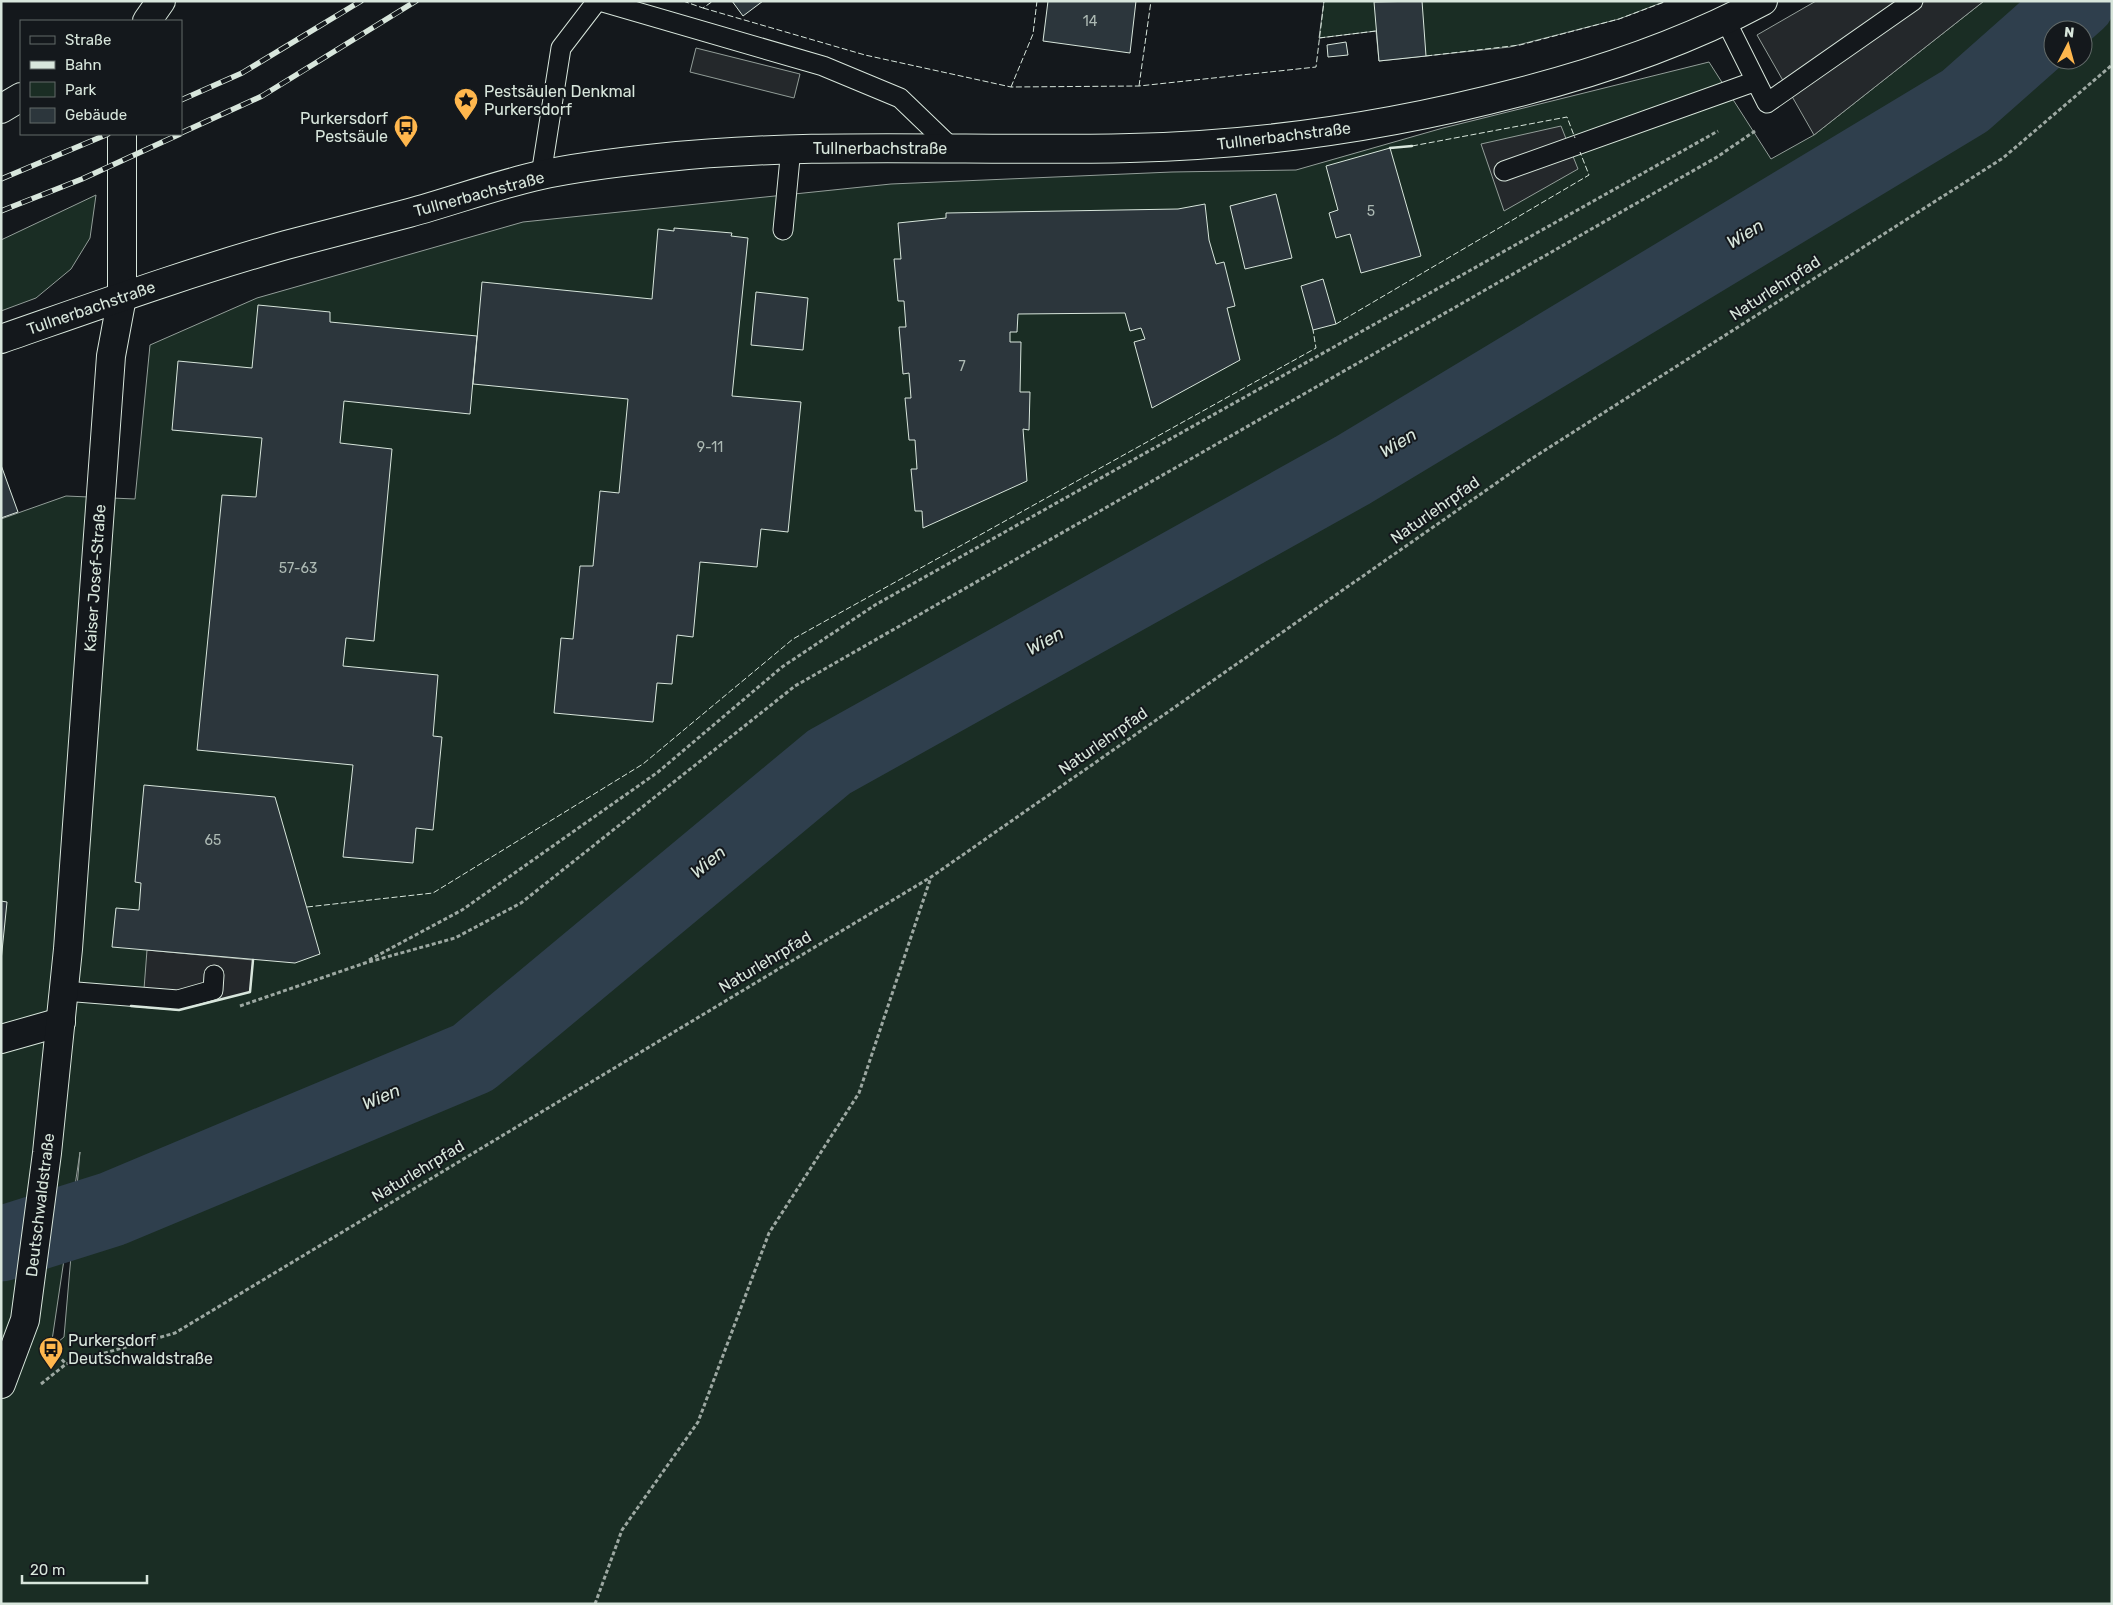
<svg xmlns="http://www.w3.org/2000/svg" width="2113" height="1605" font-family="Rubik,sans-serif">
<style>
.green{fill:#1a2d24;stroke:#939e99;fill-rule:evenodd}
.parking{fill:#24282b;stroke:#939e99}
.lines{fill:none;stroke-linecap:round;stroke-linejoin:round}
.river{stroke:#2f3f4d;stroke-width:75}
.building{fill:#2c363c;stroke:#d8e6dc}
.lane-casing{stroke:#d8e6dc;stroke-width:21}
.street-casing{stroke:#d8e6dc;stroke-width:30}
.secondary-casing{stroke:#d8e6dc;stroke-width:30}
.primary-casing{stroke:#d8e6dc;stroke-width:30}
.path{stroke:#9da8a2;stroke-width:3;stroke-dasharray:4 2.5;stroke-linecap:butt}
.lane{stroke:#14181c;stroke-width:19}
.street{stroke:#14181c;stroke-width:28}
.secondary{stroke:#14181c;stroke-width:28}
.primary{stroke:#14181c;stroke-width:28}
.rail-casing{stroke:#d8e6dc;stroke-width:5.5}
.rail{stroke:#14181c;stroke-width:4;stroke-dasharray:11;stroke-linecap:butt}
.fence{stroke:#d8e6dc;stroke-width:1;stroke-dasharray:6 2.5;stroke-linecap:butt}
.wall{stroke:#d8e6dc;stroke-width:2.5}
.labels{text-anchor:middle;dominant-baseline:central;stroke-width:4;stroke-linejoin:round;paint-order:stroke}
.number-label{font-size:14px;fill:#adbab4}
.poi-label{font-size:16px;fill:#d8e6dc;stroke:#14181c;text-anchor:start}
.street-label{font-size:16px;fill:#d8e6dc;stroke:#14181c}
.water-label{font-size:18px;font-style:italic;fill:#d8e6dc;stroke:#14181c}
</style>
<rect width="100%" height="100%" fill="#14181c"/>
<path class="green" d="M1324 1H1666L1619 19 1510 47 1379 61 1376 31 1319 38Z
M1984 1H2112V1604H1V519L66 496 135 499 150 345 257 298 523 222 891 184 1172 172 1296 170 1443 128 1709 62 1771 159 1814 135ZM2053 30H2083V60H2053ZM80 1152 64 1337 52 1347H51Z
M96 195 90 238 71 269 36 298 1 311V240Z"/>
<path class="parking" d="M1816 1H1984L1814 135 1757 35Z
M696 48 800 74 794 98 690 72Z
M1561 126 1578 169 1504 211 1481 144Z
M147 950 253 960 250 992 179 1010 89 1002 144 989Z"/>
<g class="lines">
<path class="river" d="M1 1244 112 1209 473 1058 829 762 1353 470 1965 101 2078 1"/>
</g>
<path class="building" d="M732 1H763L743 16Z
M1048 1H1136L1130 53 1043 41Z
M1422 1 1426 56 1379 61 1374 2Z
M1346 42 1348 55 1328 57 1327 45Z
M1390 148 1421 256 1361 273 1350 234 1336 238 1329 213 1338 210 1326 166Z
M1276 194 1292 258 1245 269 1230 206Z
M1205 204 1209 240 1216 264 1224 262 1235 306 1227 308 1240 360 1152 408 1134 342 1145 339 1141 328 1130 331 1125 313 1018 314 1017 332H1010V342H1021L1020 392H1030L1029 430 1023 429 1027 481 923 528 922 511H915L911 469H917L915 440H909L905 398H911L909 373 903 374 899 327H906L904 301H898L894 259H901L898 223 946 218V213L1178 209Z
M674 228 732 233 731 236 748 238 732 396 801 402 788 532 761 529 757 567 700 562 693 637 677 635 672 684 657 683 653 722 554 713 561 638 573 639 580 566H593L600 491 619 493 628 399 473 384 482 282 652 299 658 229 674 231Z
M1323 279 1336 324 1313 330 1301 286Z
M756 292 808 298 803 350 751 345Z
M258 305 330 312V322L477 336 470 414 344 401 340 443 392 449 374 641 346 638 343 666 438 675 433 736 442 737 433 830 416 828 413 863 343 857 353 765 197 750 222 495 256 497 262 438 172 430 178 361 252 368Z
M1 465 18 512 1 518Z
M144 785 275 797 320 954 295 963 112 947 116 908 139 910 141 883 135 882Z
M1 901 7 902 1 961Z"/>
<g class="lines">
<defs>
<path id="lane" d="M599 1 823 66 900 98 952 148
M1726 21 1767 103 1913 1
M1504 171 1756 81
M541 175 561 48 597 1
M783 230 791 148
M64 991 178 1000 213 990 214 975"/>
<path id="street" d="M1 109 21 97
M1 1039 61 1022"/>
<path id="secondary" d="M147 21 161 1
M1 1384 25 1320 47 1153 68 949 111 356 122 297V134"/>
<path id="primary" d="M1 339C96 306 190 272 286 245 327 234 368 224 409 213 453 201 496 185 541 175 577 167 620 162 658 158 815 141 973 152 1130 148 1261 145 1390 126 1516 93 1602 71 1685 43 1763 1"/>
</defs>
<use href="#lane" class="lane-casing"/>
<use href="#street" class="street-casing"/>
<use href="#secondary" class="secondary-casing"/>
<use href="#primary" class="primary-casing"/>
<path class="path" d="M369 960 462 910 658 772 782 667 875 605 1718 131
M240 1006 365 963 455 938 521 903 795 686 1717 157 1755 131
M53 1350 66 1364
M41 1384 66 1364 175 1333 931 877 1528 461 2003 158 2112 65
M595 1604 622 1530 698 1422 769 1233 859 1093 931 877"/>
<use href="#lane" class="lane"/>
<use href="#street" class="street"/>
<use href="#secondary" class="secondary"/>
<use href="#primary" class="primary"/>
<defs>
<path id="rail" d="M181 100 242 73 361 1
M181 133 262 96 416 1
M1 179 108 134
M1 211 82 179 180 134"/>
</defs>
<use href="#rail" class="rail-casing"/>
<use href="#rail" class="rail"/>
<path class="fence" d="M683 1 703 8 713 1
M703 8 865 55 1011 87 1139 86 1316 67 1324 1
M1319 38 1376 31
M1426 56 1520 45 1619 19 1667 1
M1139 86 1151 1
M1011 87 1033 34 1037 1
M1412 146 1567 117 1575 138
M1336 324 1589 175 1580 152
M307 907 433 893 643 764 793 639 1316 348 1313 330"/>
<path class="wall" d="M1390 148 1412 146
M131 1006 179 1010 250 992 253 960"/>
</g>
<defs>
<symbol id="sight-pin" viewBox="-11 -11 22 30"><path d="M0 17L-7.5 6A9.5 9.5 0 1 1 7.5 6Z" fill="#ffb74d" stroke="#14181c"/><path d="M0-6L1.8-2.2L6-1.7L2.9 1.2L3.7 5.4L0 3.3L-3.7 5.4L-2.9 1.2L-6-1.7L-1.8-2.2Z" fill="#111"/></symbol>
<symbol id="bus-pin" viewBox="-11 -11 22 30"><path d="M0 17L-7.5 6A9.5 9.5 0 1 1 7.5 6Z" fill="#ffb74d" stroke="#14181c"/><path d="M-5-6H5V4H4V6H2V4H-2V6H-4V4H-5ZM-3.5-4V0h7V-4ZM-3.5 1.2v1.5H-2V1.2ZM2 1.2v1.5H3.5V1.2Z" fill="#111"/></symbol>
</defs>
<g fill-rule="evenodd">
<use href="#sight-pin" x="452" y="86" width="28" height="38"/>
<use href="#bus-pin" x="392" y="113" width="28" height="38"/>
<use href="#bus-pin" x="37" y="1335" width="28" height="38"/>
</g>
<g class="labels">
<g class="number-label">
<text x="1090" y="21">14</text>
<text x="1371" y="211">5</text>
<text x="962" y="366">7</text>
<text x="710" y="447">9-11</text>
<text x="298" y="568">57-63</text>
<text x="213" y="840">65</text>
</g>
<g class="poi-label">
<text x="484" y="91">Pestsäulen Denkmal<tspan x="484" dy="18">Purkersdorf</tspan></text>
<text x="388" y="118" text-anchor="end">Purkersdorf<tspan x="388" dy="18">Pestsäule</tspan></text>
<text x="68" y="1340">Purkersdorf<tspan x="68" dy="18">Deutschwaldstraße</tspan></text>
</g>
<g class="street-label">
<text transform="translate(1284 136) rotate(-7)">Tullnerbachstraße</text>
<text x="880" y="148">Tullnerbachstraße</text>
<text transform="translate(479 194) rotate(-15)">Tullnerbachstraße</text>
<text transform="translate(1775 288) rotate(-33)">Naturlehrpfad</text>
<text transform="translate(91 308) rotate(-19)">Tullnerbachstraße</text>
<text transform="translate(1435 510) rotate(-35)">Naturlehrpfad</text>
<text transform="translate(95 578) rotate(-86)">Kaiser Josef-Straße</text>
<text transform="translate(1103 741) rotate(-35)">Naturlehrpfad</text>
<text transform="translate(765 962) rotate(-31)">Naturlehrpfad</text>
<text transform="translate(418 1171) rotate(-31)">Naturlehrpfad</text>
<text transform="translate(40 1205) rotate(-83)">Deutschwaldstraße</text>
</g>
<g class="water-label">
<text transform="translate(1745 234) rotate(-31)">Wien</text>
<text transform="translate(1398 443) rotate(-31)">Wien</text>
<text transform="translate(1045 641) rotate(-29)">Wien</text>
<text transform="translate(708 862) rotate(-40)">Wien</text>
<text transform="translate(381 1097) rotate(-23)">Wien</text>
</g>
</g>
<rect width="2113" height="1605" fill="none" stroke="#d8e6dc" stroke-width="5"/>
<rect x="20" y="20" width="162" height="115" fill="#14181c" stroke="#626a69"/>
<rect x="30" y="36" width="25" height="8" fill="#14181c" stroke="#626a69"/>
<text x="65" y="45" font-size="15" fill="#d8e6dc">Straße</text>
<rect x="30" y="61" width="25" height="8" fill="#d8e6dc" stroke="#626a69"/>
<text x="65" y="70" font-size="15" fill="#d8e6dc">Bahn</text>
<rect x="30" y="82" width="25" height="15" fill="#1a2d24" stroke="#626a69"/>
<text x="65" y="95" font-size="15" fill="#d8e6dc">Park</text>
<rect x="30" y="108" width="25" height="15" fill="#2c363c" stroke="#626a69"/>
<text x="65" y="120" font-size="15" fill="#d8e6dc">Gebäude</text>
<g transform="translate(2068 45) rotate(6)"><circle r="24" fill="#14181c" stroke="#626a69"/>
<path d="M0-4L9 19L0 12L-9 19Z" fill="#ffb74d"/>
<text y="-8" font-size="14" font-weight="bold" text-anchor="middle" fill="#d8e6dc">N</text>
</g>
<path d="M22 1575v8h125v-8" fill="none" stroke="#d8e6dc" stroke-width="2.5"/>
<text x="30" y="1575" font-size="15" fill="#d8e6dc" stroke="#14181c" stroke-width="4" paint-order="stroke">20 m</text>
</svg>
